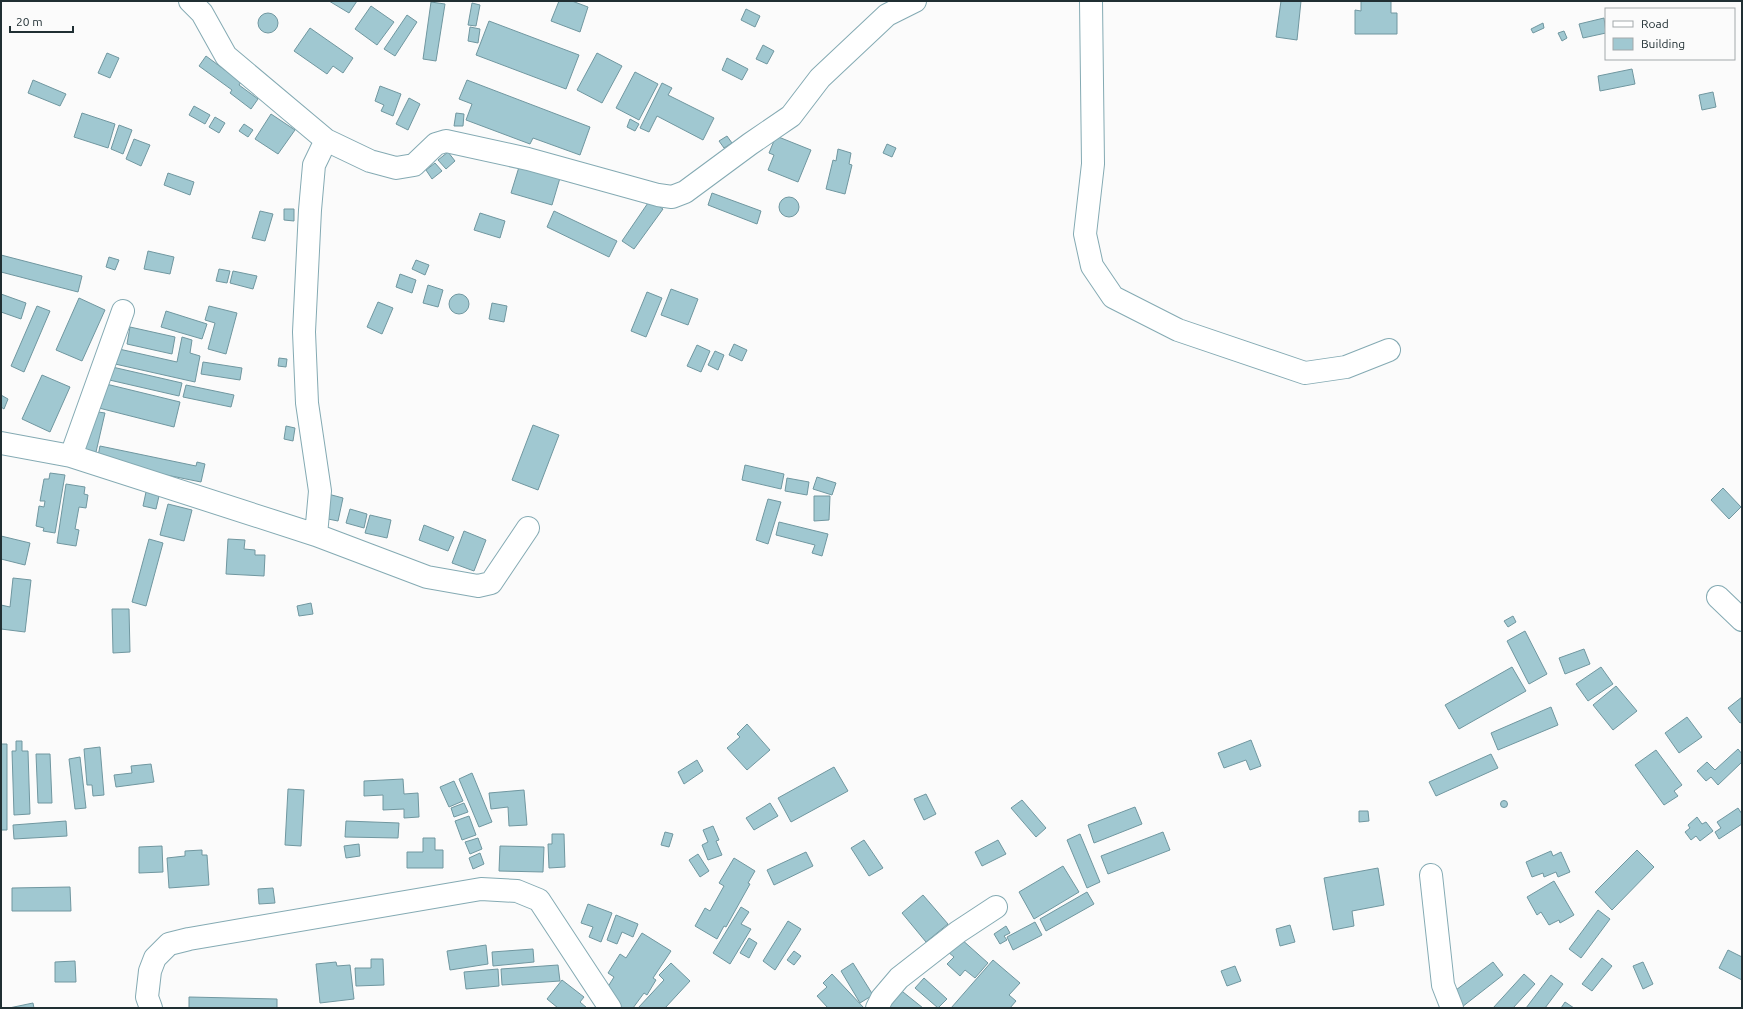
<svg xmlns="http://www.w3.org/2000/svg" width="1743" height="1009" font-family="Ubuntu,sans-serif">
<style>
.building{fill:#a0c8d1;stroke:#7097a0}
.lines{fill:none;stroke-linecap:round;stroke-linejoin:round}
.minor-casing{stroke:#84aab3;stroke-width:24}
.minor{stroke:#fff;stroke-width:22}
</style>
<rect width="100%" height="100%" fill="#fbfbfb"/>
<path class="building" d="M329 1H357L349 13Z
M559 1H572L588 7 580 32 551 21Z
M1281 1H1301L1297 40 1276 37Z
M1361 1H1391V13H1397V34H1355V10L1361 11Z
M431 2 445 4 436 61 423 59Z
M472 3 480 5 476 26 468 25Z
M371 6 394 22 377 45 355 29Z
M746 9 760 16 755 27 741 20Z
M258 23a10 10 0 1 1 20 0a10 10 0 1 1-20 0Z
M407 15 417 22 395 56 384 49Z
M1604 18 1606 33 1583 38 1579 24Z
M489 21 579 55 566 89 476 55Z
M1543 23 1544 28 1533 33 1531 29Z
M470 27 480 29 478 43 468 41Z
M310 28 353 58 343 73 333 66 327 74 294 51Z
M1564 31 1567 38 1562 41 1558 33Z
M763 45 774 51 767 64 756 59Z
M107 53 119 58 110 78 98 73Z
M597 53 622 66 602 103 577 90Z
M206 56 241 82 239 85 258 99 251 109 230 93 232 90 199 66Z
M727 58 748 69 742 80 722 70Z
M1632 69 1635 84 1600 91 1598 76Z
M635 72 658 84 639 120 616 108Z
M33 80 66 94 60 106 28 93Z
M467 80 590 127 580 155 533 138 530 144 466 120 472 104 459 99Z
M662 83 672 88 668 95 714 118 703 140 657 116 649 132 640 128Z
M380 86 401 94 393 116 381 111 384 105 375 101Z
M1713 92 1716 107 1702 110 1699 95Z
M409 98 420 104 408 130 396 124Z
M194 106 210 115 205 124 189 115Z
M82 113 115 124 108 148 74 137Z
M456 113 464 114 463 126H454Z
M271 114 295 130 278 154 255 139Z
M215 117 225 123 219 133 209 127Z
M630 119 639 124 635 131 627 127Z
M244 124 253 130 248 137 239 131Z
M119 125 132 130 123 154 111 149Z
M727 136 732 143 724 148 719 141Z
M776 136 811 150 798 182 768 170 774 155 769 153Z
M134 139 150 145 141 166 126 159Z
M887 144 896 148 892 157 883 153Z
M838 149 851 153 849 164 852 165 845 194 826 189 833 160 836 161Z
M448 152 455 161 446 169 438 160Z
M435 163 442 171 432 179 426 170Z
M519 167 560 178 552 205 511 193Z
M168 173 194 182 190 195 164 185Z
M712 193 761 211 757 224 708 205Z
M779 207a10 10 0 1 1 20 0a10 10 0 1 1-20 0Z
M650 200 663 209 634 249 622 241Z
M284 209H294V221L284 220Z
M260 211 273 214 265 241 252 238Z
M554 211 617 241 609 257 547 227Z
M480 213 505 221 500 238 474 230Z
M148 251 174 257 170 274 144 269Z
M1 255 82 276 78 292 1 272Z
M109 257 119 260 115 270 106 267Z
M416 260 429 265 425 275 412 269Z
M219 269 230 271 227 283 216 281Z
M233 271 257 276 253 289 230 283Z
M400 274 416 280 412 293 396 287Z
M428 285 443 290 438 307 423 303Z
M671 289 698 299 688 325 661 315Z
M647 292 662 298 646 337 631 331Z
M449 304a10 10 0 1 1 20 0a10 10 0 1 1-20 0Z
M1 294 26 303 21 319 1 312Z
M79 298 105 310 82 361 56 350Z
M378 302 393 308 382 334 367 327Z
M492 303 507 306 504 322 489 319Z
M37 306 50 311 24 372 11 366Z
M209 306 237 313 226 354 208 349 215 323 205 320Z
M166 311 207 324 202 339 161 327Z
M130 327 175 337 172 354 127 344Z
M182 337 192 340 190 353 200 356 195 382 115 364 119 349 177 362Z
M734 344 747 350 742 361 729 355Z
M697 345 710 351 701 372 687 366Z
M715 351 724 355 718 370 708 365Z
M279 358 287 359 286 367 278 366Z
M203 362 242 368 240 380 201 374Z
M108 366 182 383 179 396 105 379Z
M42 375 70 387 50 432 22 419Z
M102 383 180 402 174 427 95 407Z
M186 385 234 395 231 407 183 397Z
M1 395 8 399 4 409 1 407Z
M92 411 105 413 96 452 83 449Z
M533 425 559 435 538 490 512 480Z
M286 426 295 428 293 441 284 439Z
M100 446 196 466 197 462 205 464 201 482 97 461Z
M745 465 784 474 781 489 742 480Z
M50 473 65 475 55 533 43 531 44 528 36 526 39 506 44 507 45 501H40L44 479H49Z
M817 477 836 483 832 495 813 489Z
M787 478 809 482 807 495 785 491Z
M66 484 85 487 84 494 88 495 86 508 79 507 75 529 79 530 76 546 57 543Z
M1723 488 1741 507 1729 519 1711 500Z
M146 492 159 496 156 509 143 506Z
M328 494 343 498 338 521 323 518Z
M814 496H830L829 520 814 521Z
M768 499 781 502 768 544 756 540Z
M168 504 192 510 184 541 160 535Z
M350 509 367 514 364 528 346 523Z
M370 515 391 520 387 538 365 533Z
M779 522 828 534 822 556 812 553 815 545 776 535Z
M424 525 454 537 448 551 419 540Z
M464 531 486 540 474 571 452 563Z
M1 536 30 543 25 565 1 559Z
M149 539 163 543 146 606 132 602Z
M228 539 245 540 244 549 255 550V555H265L264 576 226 574Z
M13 578 31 580 25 632 1 629V605L10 607Z
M311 603 313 614 299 616 297 606Z
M112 609H129L130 652 113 653Z
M1513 616 1516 622 1508 627 1504 621Z
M1525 631 1547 674 1529 684 1507 641Z
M1584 649 1590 664 1565 674 1559 658Z
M1512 667 1526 691 1459 729 1445 705Z
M1601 667 1613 684 1588 701 1576 684Z
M1616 686 1637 711 1613 730 1593 705Z
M1742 697V722L1740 723 1728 708Z
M1551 707 1558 725 1498 750 1491 733Z
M1687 717 1702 737 1679 753 1665 733Z
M747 724 770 750 747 770 727 748 740 737 737 734Z
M1251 740 1261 766 1250 770 1246 760 1224 768 1218 753Z
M16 741H22V751H28L30 814 14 815 12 751H16Z
M1 744H7V830H1Z
M100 747 104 795 93 796 92 785H87L84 749Z
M1738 749 1742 754V762L1718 785 1711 777 1706 781 1697 771 1707 762 1715 770Z
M1656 750 1682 785 1674 791 1678 796 1664 805 1635 765Z
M36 754H50L52 803H38Z
M1491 754 1498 768 1436 796 1429 782Z
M80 757 86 808 75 809 69 759Z
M697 760 703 771 684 784 678 772Z
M151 764 154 782 116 787 114 775 132 773 131 766Z
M834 767 848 791 791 822 778 798Z
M472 773 492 822 479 827 459 779Z
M403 779 404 794 418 793 419 817 404 818V809L383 810V795L364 796V781Z
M454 781 463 801 449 807 440 787Z
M288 789 304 790 301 846 285 845Z
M524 790 527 825 509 826 508 807 491 809 489 793Z
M926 794 936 814 924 820 914 799Z
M1022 800 1046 828 1036 837 1011 808Z
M1500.5 804a3.5 3.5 0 1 1 7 0a3.5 3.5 0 1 1-7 0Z
M464 803 468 812 454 817 451 808Z
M770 803 778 816 754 830 746 818Z
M1135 807 1142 824 1094 843 1088 825Z
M1738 808 1742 814V824L1719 839 1715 832 1721 828 1717 822Z
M1359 811H1368L1369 821 1359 822Z
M469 816 476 835 462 840 455 821Z
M1697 817 1702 824 1706 822 1713 831 1700 841 1696 836 1691 840 1685 832 1690 828 1688 825Z
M66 821 67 836 14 839 13 825Z
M346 821 399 823 398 838 345 837Z
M713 826 719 840 716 841 722 855 708 860 702 845 708 842 703 830Z
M665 832 673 834 669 847 661 845Z
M1163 832 1170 850 1108 874 1101 856Z
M552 834H564L565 867 549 868 548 844H552Z
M1080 834 1100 882 1087 888 1067 840Z
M423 838H435V850H443V868H407V852H423Z
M478 838 482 849 470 854 465 842Z
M864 840 883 868 869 876 851 848Z
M998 840 1006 854 982 866 975 852Z
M359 844 360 856 346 858 344 846Z
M162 846 163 872 139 873V847Z
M500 846 544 847 543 872 499 871Z
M202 850V855H207L209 885 169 888 167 858 185 856V851Z
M1637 850 1654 867 1612 910 1595 892Z
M1551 851 1553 856 1561 852 1570 872 1558 877 1556 872 1544 877 1543 873 1532 877 1526 862Z
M806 852 813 866 774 885 767 870Z
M480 853 484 864 473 869 469 858Z
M698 854 709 871 700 877 689 860Z
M734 858 755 871 748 883 750 884 726 927 724 926 717 939 695 926 705 908 710 911 724 886 719 883Z
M1063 866 1079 892 1034 919 1019 892Z
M1378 868 1384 905 1352 911 1354 926 1333 930 1324 878Z
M1554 881 1574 915 1560 923 1559 920 1549 925 1541 912 1537 915 1527 897Z
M70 887 71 911H12V888Z
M273 888 275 903 259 904 258 889Z
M1087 892 1094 904 1046 931 1040 919Z
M923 895 948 924 926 942 902 913Z
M588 904 612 913 601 942 589 937 593 927 581 923Z
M741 907 749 912 741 924 751 929 730 964 713 953Z
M1598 910 1610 919 1581 958 1569 949Z
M616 915 638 924 633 937 622 932 617 944 607 940Z
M788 921 801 929 775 970 763 961Z
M1035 922 1042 935 1013 950 1007 937Z
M1290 925 1295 942 1280 946 1276 929Z
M1006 926 1010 933 1004 936 1007 940 1000 944 994 934Z
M642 933 671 951 653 978 656 980 647 995 644 993 633 1008H614L604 993 614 977 608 973 620 954 626 958Z
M749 938 757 943 749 958 740 953Z
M960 938 988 963 975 978 965 970 960 976 947 964 954 957 948 952Z
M486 945 488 964 450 970 447 951Z
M533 949 534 962 493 966 492 952Z
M1728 950 1742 957V980L1719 968Z
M794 951 801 956 794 965 787 960Z
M1602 958 1612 966 1592 991 1582 984Z
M371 959H383L384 985 356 986 355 968H371Z
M993 960 1020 983 1009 995 1016 1001 1010 1008H951Z
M75 961 76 982H55V962Z
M336 962 337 966 350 965 354 999 320 1003 316 964Z
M1493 962 1503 975 1462 1007 1452 993Z
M1643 962 1653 984 1643 989 1633 966Z
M671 963 690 981 665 1008H638L664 980 659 975Z
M853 963 873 995 860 1003 841 971Z
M558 965 560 981 502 985 501 969Z
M1235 966 1241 981 1227 986 1221 971Z
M498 969 499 986 466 989 464 972Z
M832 974 864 1008H828L817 996 827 987 823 983Z
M1524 974 1535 984 1513 1008H1493Z
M1551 975 1563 984 1545 1008H1526Z
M924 978 947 999 938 1008 915 988Z
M562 980 584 997 580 1002 587 1008H558L547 999Z
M898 988 923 1008H889L891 1005 887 1001Z
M189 997 277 999V1008H189Z
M1565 1002 1574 1008H1561Z
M33 1003 34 1008H9Z"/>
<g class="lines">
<defs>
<path id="minor" d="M190 1 202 13 226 56 326 140 370 161 396 168 414 165 436 144 446 141 528 159 658 195 672 197 685 192 750 144 791 116 820 78 887 15 915 1
M1091 1 1093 164 1085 234 1092 266 1113 297 1178 330 1305 373 1346 367 1389 350
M1 443 71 456 316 535 427 577 478 586 491 583 528 528
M71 456 123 311
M316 535 320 491 307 403 304 332 310 210 314 165 326 140
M1718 597 1742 620
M1431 875 1443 985 1452 1008
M151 1008 147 997 150 971 155 958 169 944 189 939 481 889 517 891 539 900 610 1008
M877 1008 882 998 899 978 958 932 996 907"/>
</defs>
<use href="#minor" class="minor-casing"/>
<use href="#minor" class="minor"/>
</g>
<rect width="1743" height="1009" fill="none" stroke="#202f33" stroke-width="4"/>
<rect x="1605" y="8" width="130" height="52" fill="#fbfbfb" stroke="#a3a9ab"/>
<rect x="1613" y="21" width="20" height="6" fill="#ffffff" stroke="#a3a9ab"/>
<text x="1641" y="28" font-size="12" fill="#202f33">Road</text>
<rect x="1613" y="38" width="20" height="12" fill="#a0c8d1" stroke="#a3a9ab"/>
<text x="1641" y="48" font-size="12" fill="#202f33">Building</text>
<path d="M10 26v6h63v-6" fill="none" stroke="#202f33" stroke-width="2"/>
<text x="16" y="26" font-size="12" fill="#202f33" stroke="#fbfbfb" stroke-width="3" paint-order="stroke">20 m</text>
</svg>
